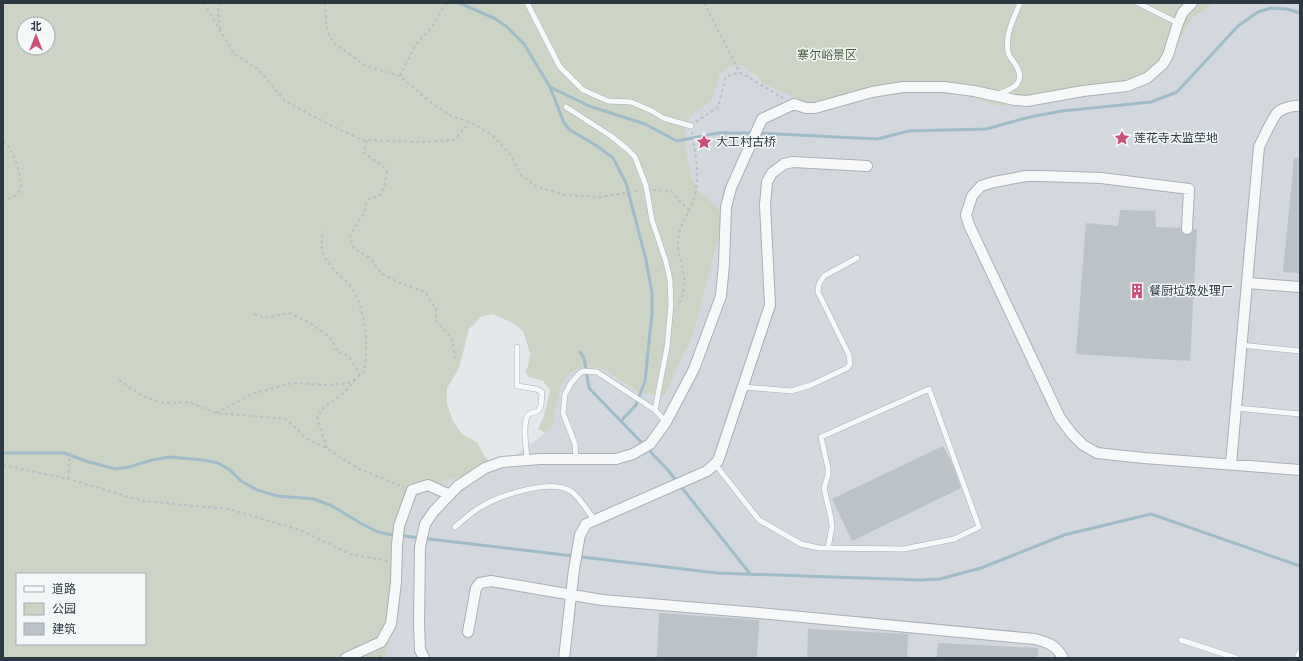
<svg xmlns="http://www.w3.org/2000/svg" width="1303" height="661" font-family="Figtree,'Noto Sans SC',sans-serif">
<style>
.built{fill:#d2d8dd}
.green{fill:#ccd5c5;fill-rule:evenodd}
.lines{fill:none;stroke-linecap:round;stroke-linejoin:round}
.stream{stroke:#a1bcc9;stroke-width:3}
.building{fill:#bbc2c8}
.lane-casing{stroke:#a9b0b5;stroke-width:6}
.street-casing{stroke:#a9b0b5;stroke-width:12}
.path{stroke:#babfc2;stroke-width:2;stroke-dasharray:3 3;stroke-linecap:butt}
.lane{stroke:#f7f8f9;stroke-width:5}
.street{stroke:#f7f8f9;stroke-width:10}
.labels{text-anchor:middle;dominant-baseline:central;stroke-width:3;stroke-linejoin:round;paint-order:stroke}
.park-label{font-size:12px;fill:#485e3a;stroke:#f4f7f8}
.poi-label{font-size:12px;fill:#2c3943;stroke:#f4f7f8;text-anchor:start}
</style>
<rect width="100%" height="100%" fill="#e4e8eb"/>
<path class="built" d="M1216 3H1300V658H386L387 644 395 627 403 543 408 522 414 503 423 490 446 480 498 469 545 433 553 424 560 389 567 375 580 368 591 367 605 370 638 392 664 397 693 335 721 230 719 209 699 191 691 177 685 144V128L691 116 712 99 720 75 728 67 741 65 756 77 871 98 920 92 964 95 998 106 1168 66 1181 38 1192 19 1201 11Z"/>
<path class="green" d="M3 3H1216L1201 11 1192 19 1181 38 1168 66 1149 80 1031 104 998 106 964 95 920 92 871 98 823 110 762 83 760 79 741 65 728 67 720 75 712 100 691 116 685 128V144L691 177 699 191 719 209 722 217 721 230 693 335 664 397 638 392 605 370 591 367 580 368 567 375 560 389 553 424 545 433 538 429 544 416 550 390 543 381 529 377 525 372 528 366 530 353 523 331 511 322 492 314 481 317 469 329 459 368 447 388V404L453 421 462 434 477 442 485 457 498 469 446 480 423 490 414 503 408 522 403 543 398 615 395 627 387 644 386 658H3ZM24 24H48V48H24ZM17 574H145V644H17Z"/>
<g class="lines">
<path class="stream" d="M459 3 494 18 507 27 524 44 550 87 589 106 645 124 677 141 718 133H753
M550 87 564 123 570 130 597 146 613 158 626 183 646 260 652 293V313L645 381 636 405 621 421
M759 133 877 139 909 131 986 129 1030 117 1062 111 1151 102 1177 92 1238 26 1258 12 1271 8 1287 9 1300 13
M580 352 584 358 589 388 667 469 751 575
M3 453H64L89 462 116 469 129 467 152 460 169 457 203 460 218 463 230 470 241 481 257 490 278 496 314 499 332 506 362 524 378 532 387 534 717 573 919 580 940 579 981 568 1064 535 1151 514 1300 566"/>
</g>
<path class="building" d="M1294 158H1300V273L1283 272Z
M1120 210 1155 211 1156 227 1181 228V232L1186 235H1190L1194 229H1197L1190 361 1076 354 1086 223 1118 226Z
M943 446 951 461 961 488 852 541 832 499Z
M659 613 759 620 757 658H657Z
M808 629 908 634 907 658H807Z
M938 643 1038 648V658H937Z"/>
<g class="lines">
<defs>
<path id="lane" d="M527 3 560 67 583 90 608 101 631 102 652 111 663 118 691 126
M1138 3 1178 23
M998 94C1014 89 1027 82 1015 64 1013 60 1008 56 1008 51 1005 34 1014 18 1020 3
M566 107 611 136 627 149 635 157 646 186 652 220 666 262 670 280 671 305 667 347 655 410 666 422
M1241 345 1300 351
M517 347V386L536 389 542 392 541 406 538 411C535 412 531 413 529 414 521 421 527 450 527 460
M743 387 791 391 811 385 847 368 850 364 849 355 818 292 819 284 824 276 857 258
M1236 408 1300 414
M576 459 575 444 563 413 565 394 571 383 579 374 583 371 597 372 655 410
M715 464 759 520 801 544 819 548 904 549 954 539 979 527 929 389 821 437 828 468V475L824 488 831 518 832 527 828 548
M455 527C463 520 471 513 479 508 498 496 553 477 572 492 580 498 588 512 595 520
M1181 640 1236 658
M1297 658 1300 651"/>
<path id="street" d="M1187 229 1189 189 1101 178 1042 176H1026L994 182 981 186 972 196 966 215 969 225 1060 418 1072 434 1083 445 1097 453 1144 458 1300 470
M1247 283 1300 287
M1231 464 1259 147C1263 139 1272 118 1278 112 1283 108 1294 105 1300 106
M468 632 476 588 480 583 491 581 602 600 759 613 1035 639C1049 643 1056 645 1063 658
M346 658 381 642 391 624 396 582 397 545 399 526 412 490 428 485 450 495
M424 658 420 650 419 624 420 547 425 524 434 511 458 486 485 468 502 462 540 459H616L633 454 650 444 666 422 694 369 721 296 724 264 726 207 731 188 762 119 794 104 806 108H815L872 92 903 87H944L974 91 1015 100 1027 101 1083 91 1127 86 1147 78 1163 64 1168 55 1178 23 1183 12 1192 3
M564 658 574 569 580 535 586 524 707 471 718 461 770 305 765 205 767 182 772 173 784 164 793 162 867 166"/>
</defs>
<use href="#lane" class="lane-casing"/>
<use href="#street" class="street-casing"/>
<path class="path" d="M204 3 234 54 258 69 285 101 328 124 362 140 420 142 454 140 470 122
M325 3 327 32 335 44 366 66 400 76 430 102 451 116 470 122 492 135 510 154 521 175 537 187 565 195 601 197 640 190
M704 3 740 73
M220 29 218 9 222 3
M400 76 416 44 432 27 442 9 447 3
M696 122 718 107 725 79 731 74 741 73 783 98
M366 140 364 153 383 166 387 173 384 187 380 195 367 200 364 213 350 235 354 249 370 258 382 274 400 283 425 292 436 309V321L452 338 455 361
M3 141C6 144 10 147 11 151 16 159 24 183 19 191 16 197 9 199 3 201
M653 190 671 191 689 211
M679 303C691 283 679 265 678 244 677 228 688 216 693 201 695 195 697 187 697 180 698 165 694 147 692 132
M254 314 265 318 289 313 308 322 330 337 338 352 349 356 360 375
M119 380 142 396 164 403 189 402 215 413 286 419 307 439 328 449 359 469 404 487
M216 413 252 394 292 383 326 385 349 383 364 372C368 346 367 318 355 294 347 276 325 269 322 248 321 243 322 236 323 230
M327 448 317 417 324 407 344 393 357 378
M3 465 68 479 143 501 229 509 300 530 350 554 388 561
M68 479 70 452
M380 658V653"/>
<use href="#lane" class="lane"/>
<use href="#street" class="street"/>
</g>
<defs>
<symbol id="sight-bare" viewBox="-9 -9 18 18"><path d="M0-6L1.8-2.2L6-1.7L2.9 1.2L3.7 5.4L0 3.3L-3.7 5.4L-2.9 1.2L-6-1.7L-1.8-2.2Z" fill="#ca4f79" stroke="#f4f7f8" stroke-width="2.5" paint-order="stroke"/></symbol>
<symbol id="building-bare" viewBox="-9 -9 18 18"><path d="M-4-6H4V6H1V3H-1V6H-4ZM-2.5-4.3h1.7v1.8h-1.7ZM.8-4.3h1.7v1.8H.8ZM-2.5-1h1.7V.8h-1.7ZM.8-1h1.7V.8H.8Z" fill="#ca4f79" stroke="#f4f7f8" stroke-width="2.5" paint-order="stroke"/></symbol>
</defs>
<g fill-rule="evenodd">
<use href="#sight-bare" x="1111" y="127" width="22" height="22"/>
<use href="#sight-bare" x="693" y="131" width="22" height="22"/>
<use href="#building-bare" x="1126" y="280" width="22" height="22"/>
</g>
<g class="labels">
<g class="park-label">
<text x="827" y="55">寨尔峪景区</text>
</g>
<g class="poi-label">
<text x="1134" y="138">莲花寺太监茔地</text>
<text x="716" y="142">大工村古桥</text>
<text x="1149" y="291">餐厨垃圾处理厂</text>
</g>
</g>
<rect width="1303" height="661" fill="none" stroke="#2c3943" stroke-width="8"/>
<rect x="16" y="573" width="130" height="72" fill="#f4f7f8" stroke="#a4abb0"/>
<rect x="24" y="586" width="20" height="6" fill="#f7f8f9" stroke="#a4abb0"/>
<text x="52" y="593" font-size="12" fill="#2c3943">道路</text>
<rect x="24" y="603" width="20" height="12" fill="#ccd5c5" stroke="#a4abb0"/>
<text x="52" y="613" font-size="12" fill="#2c3943">公园</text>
<rect x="24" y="623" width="20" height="12" fill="#bbc2c8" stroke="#a4abb0"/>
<text x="52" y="633" font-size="12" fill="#2c3943">建筑</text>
<g transform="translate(36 36)"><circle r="19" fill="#f4f7f8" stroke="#a4abb0"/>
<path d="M0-3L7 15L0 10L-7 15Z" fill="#ca4f79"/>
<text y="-6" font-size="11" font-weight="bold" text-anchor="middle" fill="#2c3943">北</text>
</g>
</svg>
